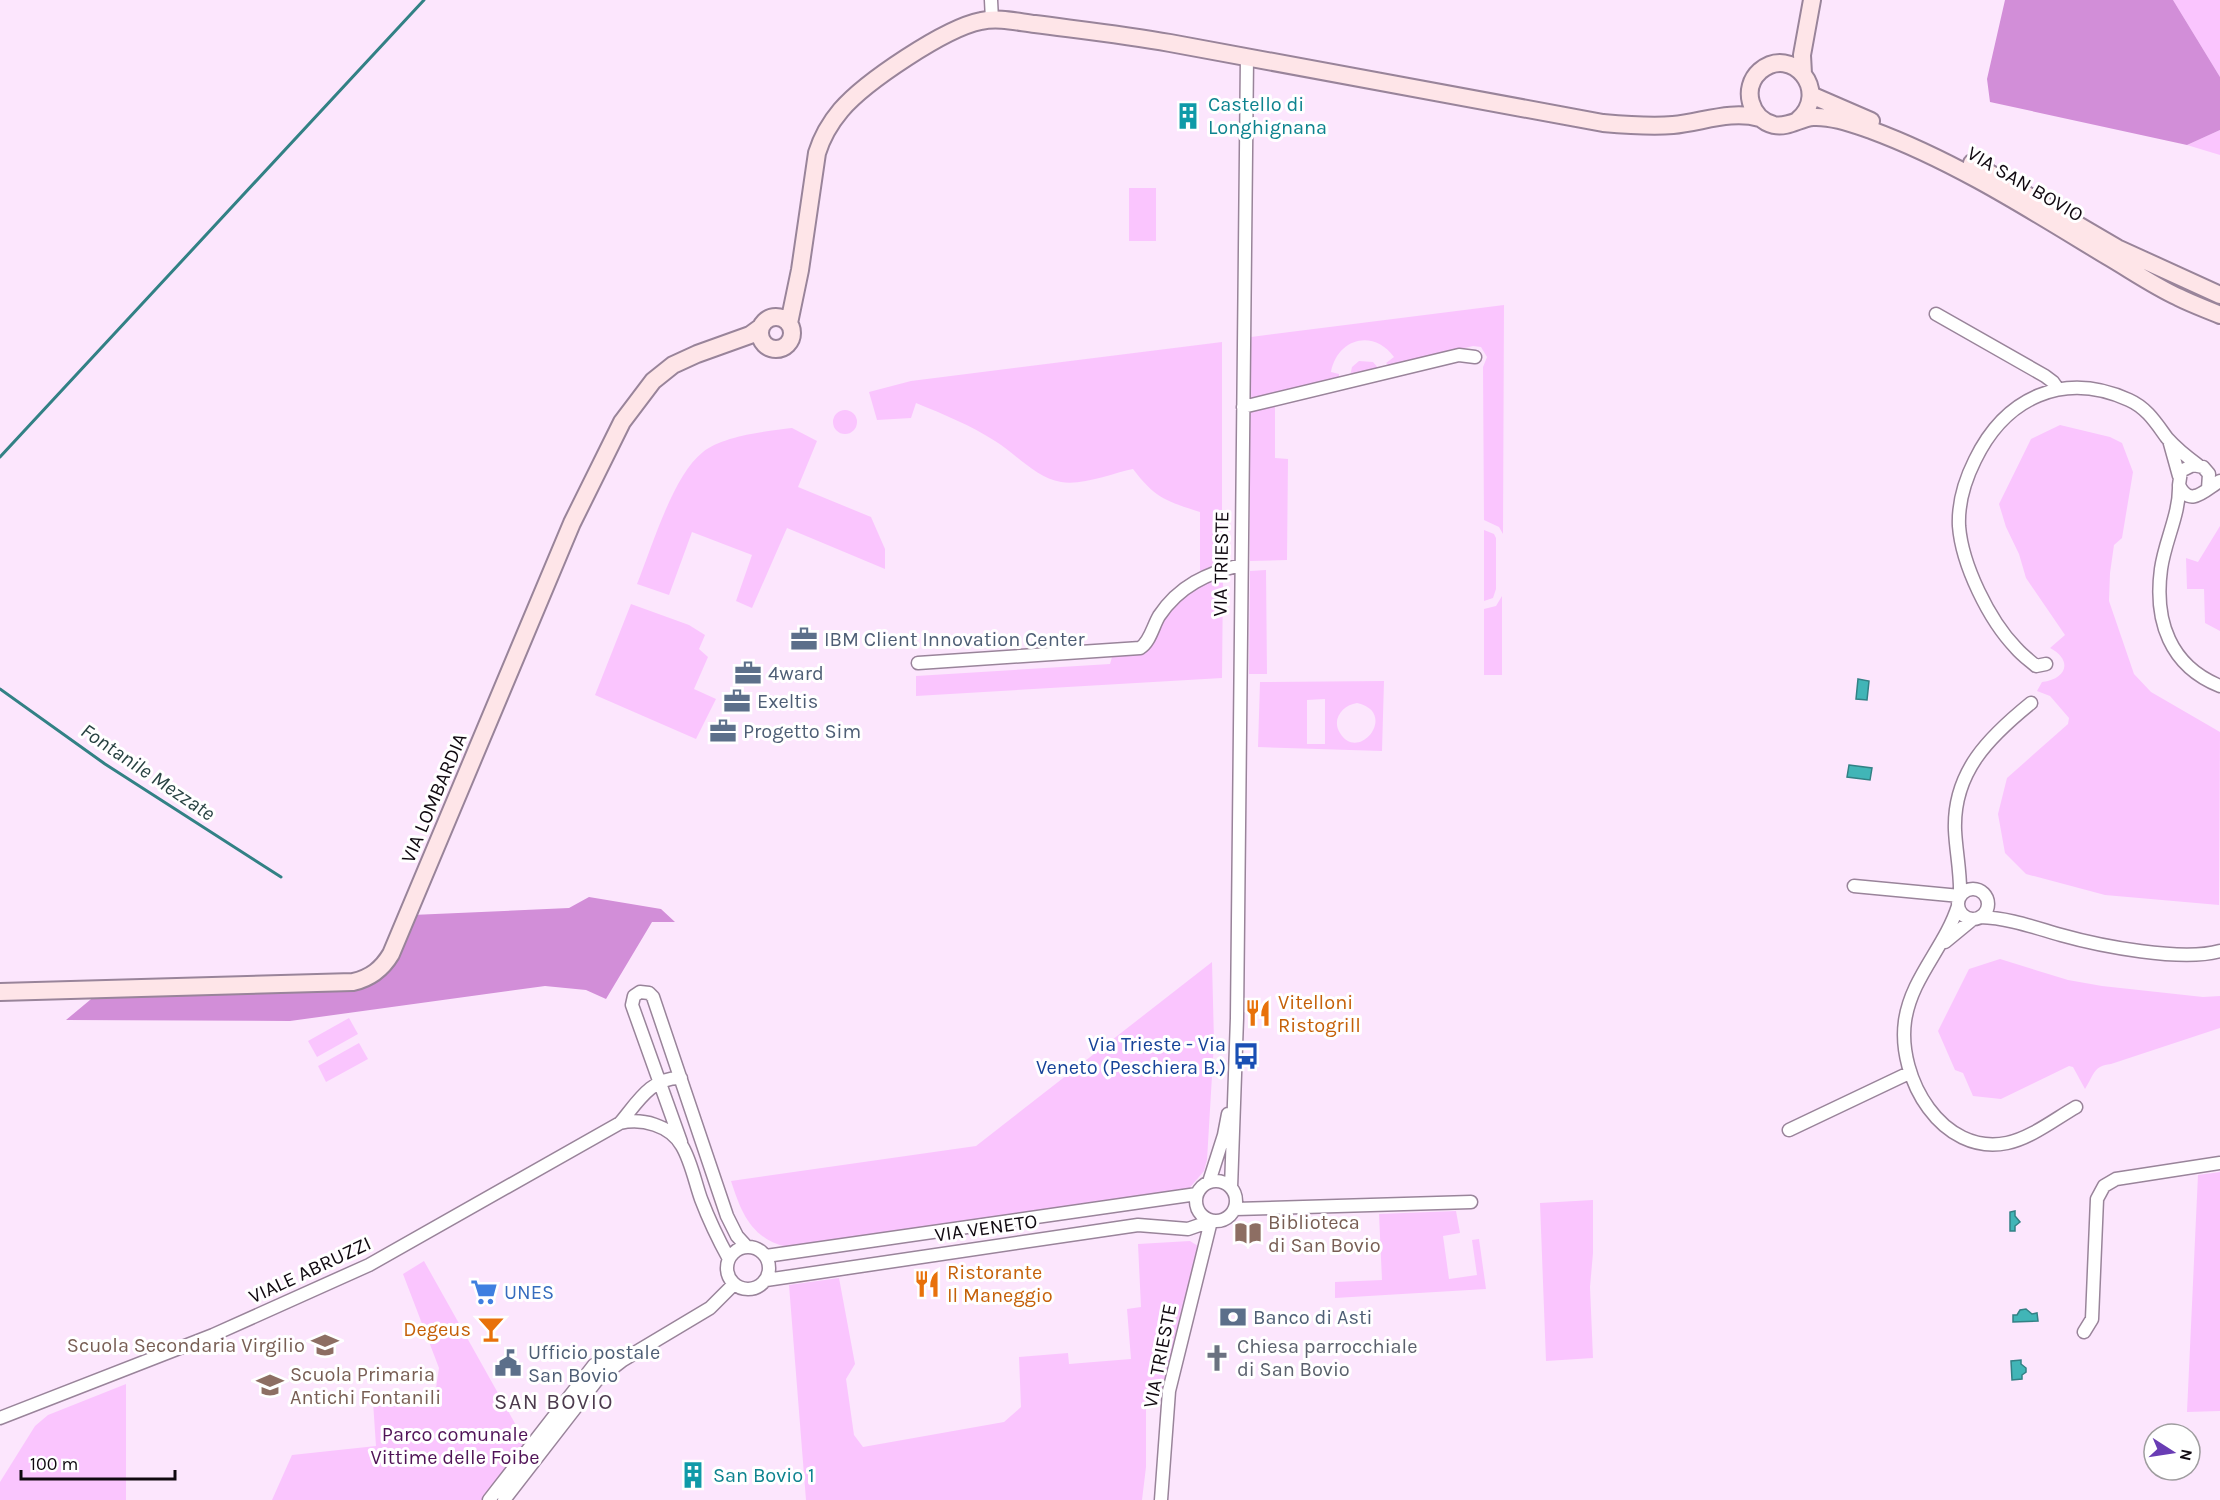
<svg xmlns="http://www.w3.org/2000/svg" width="2220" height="1500" font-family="Karla,sans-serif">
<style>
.green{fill:#fac5fe;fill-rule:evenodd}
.forest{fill:#d28ed8}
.water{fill:#41b5b7;stroke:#328185;stroke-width:1.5}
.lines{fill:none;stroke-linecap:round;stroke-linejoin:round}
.stream{stroke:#328185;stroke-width:3}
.street-casing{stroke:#99849a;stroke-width:15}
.secondary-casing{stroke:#99849a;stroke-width:20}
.street{stroke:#fff;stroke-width:12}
.secondary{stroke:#fee5e8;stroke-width:16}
.labels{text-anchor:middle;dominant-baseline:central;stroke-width:6;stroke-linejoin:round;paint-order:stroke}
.culture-label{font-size:20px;fill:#0d838f;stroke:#fff;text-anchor:start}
.street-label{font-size:20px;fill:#100910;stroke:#fff}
.service-label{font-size:20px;fill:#4e5e75;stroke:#fff;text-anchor:start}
.food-label{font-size:20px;fill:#c56008;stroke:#fff;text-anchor:start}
.transit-label{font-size:20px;fill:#164399;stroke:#fff;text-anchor:end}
.education-label{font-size:20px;fill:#785e54;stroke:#fff;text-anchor:start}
.shop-label{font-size:20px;fill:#366cbe;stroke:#fff;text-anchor:start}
.worship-label{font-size:20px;fill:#5b616d;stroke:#fff;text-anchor:start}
.park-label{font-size:20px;fill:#501357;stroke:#fff}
.water-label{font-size:21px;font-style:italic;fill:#284242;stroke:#fff}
.quarter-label{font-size:22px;letter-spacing:1.5px;fill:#4d3b4e;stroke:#fff}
</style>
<rect width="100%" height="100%" fill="#fce6fd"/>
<path class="green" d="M2173 0H2220V77Z
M2220 130V155L2187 145Z
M1129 188H1156V241H1129Z
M1504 305 1503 534 1499 527 1484 520 1483 367 1487 357 1481 347 1473 346 1390 366 1386 363 1394 357C1373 328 1337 339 1331 372L1339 374V378L1251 399V337Z
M1222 342V562L1200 571V512C1166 501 1155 498 1133 469 1113 473 1082 486 1061 482 1036 478 1016 454 995 441 970 425 943 414 916 403L911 418 877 420 869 392 911 381Z
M1359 361 1373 362 1379 369 1350 376 1352 367Z
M1275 406V458L1288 459 1287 560 1250 561V412Z
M833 422a12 12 0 1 1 24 0a12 12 0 1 1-24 0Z
M2060 425 2110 437 2122 443 2133 472 2122 538 2114 545 2110 573 2109 601 2134 674 2151 692 2220 732 2219 905 2105 895 2026 874 2005 853 1998 814 2007 778 2068 724 2069 718 2050 696 2037 691 2042 682C2067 679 2073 660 2050 648L2065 635 2026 578 2019 554 2006 527 1999 504 2031 439Z
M792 428 817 441 798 487 871 517 885 549V569L787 528 752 608 736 601 752 555 692 532 669 595 637 584C652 547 673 475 703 452 722 436 767 431 792 428Z
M2220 526V631L2205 623 2204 589H2187L2186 558 2198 562Z
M1484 530 1494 534 1496 538V589L1493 598 1484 601Z
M1266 570 1267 674H1249L1250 571Z
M1223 575 1222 678 916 696V676L1110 664 1112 657 1144 653C1153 646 1155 635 1160 625 1176 599 1196 587 1223 575Z
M1502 596V675H1484V609L1496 606Z
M631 604 689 625 705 635 699 649 708 657 694 689 716 699 696 739 595 695Z
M1384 681 1382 751 1258 747 1260 682ZM1325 699V744H1307V700ZM1357 703C1399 712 1359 764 1340 733 1331 719 1343 705 1357 703Z
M2000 959 2068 980 2102 986 2203 997 2220 996V1028L2111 1064C2093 1066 2094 1075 2085 1089L2073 1067 2069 1066 2001 1099 1973 1096 1963 1073 1955 1070 1938 1031 1969 969Z
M1212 962 1214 1042 1207 1160 1204 1171 1187 1191 786 1247C751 1238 741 1212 731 1181L976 1146Z
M349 1018 358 1034 317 1057 308 1041Z
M359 1043 368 1059 326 1082 318 1066Z
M2220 1172V1411L2187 1412 2198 1175Z
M1593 1200V1253L1590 1287 1593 1358 1546 1361 1540 1203Z
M1456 1211 1460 1233 1443 1236 1449 1279 1477 1275 1472 1240 1479 1239 1486 1289 1335 1298V1282L1382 1280 1379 1214Z
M1190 1241 1198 1246 1161 1394 1146 1405V1467L1142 1500H806L789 1285 839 1278 855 1364 846 1379 854 1435 863 1447 1004 1422 1021 1407 1019 1357 1068 1353 1069 1364 1131 1359 1127 1309 1141 1307 1138 1244Z
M424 1261 526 1443 482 1500H272L292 1455 376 1446 373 1402 435 1395 439 1368 403 1274Z
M126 1384V1500H0V1482L35 1426 48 1415Z"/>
<path class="forest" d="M2005 0H2173L2220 77V130L2187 145 1990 102 1987 79Z
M589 897 661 909 675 922H652L606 999 586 990 545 986 290 1021 66 1020 96 995 356 988 412 915 569 908Z"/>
<path class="water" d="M1858 679 1869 681 1867 700 1856 699Z
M1849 765 1872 768 1870 780 1847 777Z
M2015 1211V1216L2020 1222 2015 1226V1231H2010V1212Z
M2026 1309 2032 1314 2037 1313 2038 1321 2013 1322V1315H2017L2020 1310Z
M2021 1360V1364L2026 1368V1372L2022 1375V1379L2012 1380 2011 1361Z"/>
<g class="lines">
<path class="stream" d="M0 457 424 0
M0 689 105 764 281 877"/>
<defs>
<path id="street" d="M991 0 992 20
M1936 314 2045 376 2053 382 2058 389
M1243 407 1459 355 1475 357
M2169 440 2179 476
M2179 485C2180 514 2165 540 2161 569 2154 621 2170 666 2220 686
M2208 489 2209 474 2203 467 2193 465 2181 471 2179 485C2190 509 2206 489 2220 481
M918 663 1140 648C1150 642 1153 626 1159 616 1179 586 1207 573 1241 565
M2046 664 2036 666C2029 660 2022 655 2016 648 1989 620 1962 565 1959 526 1958 504 1965 480 1975 460 2005 398 2063 370 2129 400 2147 408 2156 423 2167 438 2176 448 2187 457 2198 465
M1854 886 1960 896C1961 874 1956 852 1955 830 1953 772 1989 737 2031 703
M1958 904a15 15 0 1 1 30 0a15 15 0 1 1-30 0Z
M1958 906C1945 947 1911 978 1905 1021 1897 1078 1942 1156 2007 1143 2031 1138 2055 1119 2076 1107
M1980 917C2009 918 2033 927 2061 935 2100 946 2182 962 2220 951
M1945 942 1973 919
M620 1123C637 1103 651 1077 681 1078
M1789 1130 1909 1073
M681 1142 632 1005 634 996 640 992 649 993 653 997 727 1216 737 1236 747 1247
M1196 1201a20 20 0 1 1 40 0a20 20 0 1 1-40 0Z
M1209 1182 1224 1135 1228 1114
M1231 1188 1237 1018 1247 57
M1235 1209 1471 1202
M727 1268a21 21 0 1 1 42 0a21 21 0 1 1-42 0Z
M766 1256 1197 1194
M766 1280 1138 1225 1188 1229 1211 1221
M2084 1332 2092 1319 2097 1199 2104 1186 2116 1179 2220 1163
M0 1418 213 1335 369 1265 620 1123C642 1118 670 1125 682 1146 691 1161 695 1182 701 1199 709 1220 718 1239 729 1259
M489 1500 594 1365 619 1360
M504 1500 597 1380 623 1360 710 1308 734 1284
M1161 1500 1169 1391 1211 1221"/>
<path id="secondary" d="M1803 74 1802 55 1812 0
M1811 95 1871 121
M1798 120C1831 92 1792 44 1760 71 1741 88 1750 119 1774 125 1788 128 1800 118 1813 117 1832 116 1853 124 1871 130 1955 161 2031 210 2107 256 2131 270 2154 286 2178 297 2192 304 2206 309 2220 315
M1972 163 2117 248 2220 295
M760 333a16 16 0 1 1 32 0a16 16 0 1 1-32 0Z
M789 323 800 270 817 153C822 137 830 123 841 110 865 82 945 28 981 21 998 17 1018 22 1035 24 1080 30 1125 35 1170 43 1314 69 1458 96 1603 123 1626 125 1649 127 1673 125 1703 122 1731 110 1760 118
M0 992 353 982C371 978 382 969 391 954L572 523 622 422 653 381 673 365 697 354 750 335 761 327"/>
</defs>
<use href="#street" class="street-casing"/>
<use href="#secondary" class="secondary-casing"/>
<use href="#street" class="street"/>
<use href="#secondary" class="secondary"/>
</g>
<defs>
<symbol id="building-bare" viewBox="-9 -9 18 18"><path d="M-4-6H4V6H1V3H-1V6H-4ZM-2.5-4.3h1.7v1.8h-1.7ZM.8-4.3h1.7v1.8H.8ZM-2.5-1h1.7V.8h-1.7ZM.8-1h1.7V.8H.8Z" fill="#0f9aa8" stroke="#fff" stroke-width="2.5" paint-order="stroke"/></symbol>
<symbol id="office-bare" viewBox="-9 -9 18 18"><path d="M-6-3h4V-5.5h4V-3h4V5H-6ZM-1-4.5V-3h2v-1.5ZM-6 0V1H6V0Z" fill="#5c6f8a" stroke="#fff" stroke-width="2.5" paint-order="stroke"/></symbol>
<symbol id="restaurant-bare" viewBox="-9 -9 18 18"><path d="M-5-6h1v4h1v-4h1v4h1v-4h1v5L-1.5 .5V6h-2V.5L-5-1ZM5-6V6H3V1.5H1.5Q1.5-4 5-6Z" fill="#e8710a" stroke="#fff" stroke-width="2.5" paint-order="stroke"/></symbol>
<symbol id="bus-bare" viewBox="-9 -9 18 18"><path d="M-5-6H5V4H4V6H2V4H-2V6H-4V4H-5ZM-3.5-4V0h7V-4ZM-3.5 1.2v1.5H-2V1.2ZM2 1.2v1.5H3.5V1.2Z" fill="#1a4fb4" stroke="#fff" stroke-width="2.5" paint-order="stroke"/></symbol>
<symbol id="library-bare" viewBox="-9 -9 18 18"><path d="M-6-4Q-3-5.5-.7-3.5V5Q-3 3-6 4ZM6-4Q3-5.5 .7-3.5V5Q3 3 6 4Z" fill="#8d6e63" stroke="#fff" stroke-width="2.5" paint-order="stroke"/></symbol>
<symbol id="supermarket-bare" viewBox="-9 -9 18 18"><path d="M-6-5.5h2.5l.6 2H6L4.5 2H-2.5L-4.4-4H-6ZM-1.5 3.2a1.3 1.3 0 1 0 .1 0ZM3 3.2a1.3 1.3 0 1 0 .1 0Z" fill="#3f7fe0" stroke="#fff" stroke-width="2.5" paint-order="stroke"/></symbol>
<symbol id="bank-bare" viewBox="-9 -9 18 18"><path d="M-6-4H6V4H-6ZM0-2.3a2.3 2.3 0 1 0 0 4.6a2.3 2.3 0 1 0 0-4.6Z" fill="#5c6f8a" stroke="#fff" stroke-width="2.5" paint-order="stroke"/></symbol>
<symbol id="bar-bare" viewBox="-9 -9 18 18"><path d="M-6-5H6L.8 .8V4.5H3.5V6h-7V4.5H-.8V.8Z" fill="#e8710a" stroke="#fff" stroke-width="2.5" paint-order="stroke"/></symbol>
<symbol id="school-bare" viewBox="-9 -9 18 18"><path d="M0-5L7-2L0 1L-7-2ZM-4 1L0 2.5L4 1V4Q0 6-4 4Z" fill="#8d6e63" stroke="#fff" stroke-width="2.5" paint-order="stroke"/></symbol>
<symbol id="church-bare" viewBox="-9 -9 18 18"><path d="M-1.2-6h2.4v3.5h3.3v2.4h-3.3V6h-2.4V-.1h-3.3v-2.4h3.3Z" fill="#6b7280" stroke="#fff" stroke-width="2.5" paint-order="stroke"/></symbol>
<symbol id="civic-bare" viewBox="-9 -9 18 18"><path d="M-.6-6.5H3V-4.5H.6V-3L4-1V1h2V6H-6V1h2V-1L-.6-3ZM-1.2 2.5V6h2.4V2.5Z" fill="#5c6f8a" stroke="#fff" stroke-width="2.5" paint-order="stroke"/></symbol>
</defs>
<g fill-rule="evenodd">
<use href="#building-bare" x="1169" y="97" width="38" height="38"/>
<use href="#office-bare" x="785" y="620" width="38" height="38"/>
<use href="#office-bare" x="729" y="654" width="38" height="38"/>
<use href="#office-bare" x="718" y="682" width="38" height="38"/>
<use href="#office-bare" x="704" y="712" width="38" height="38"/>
<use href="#restaurant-bare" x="1239" y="994" width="38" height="38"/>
<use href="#bus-bare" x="1227" y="1037" width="38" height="38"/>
<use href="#library-bare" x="1229" y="1214" width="38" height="38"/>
<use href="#restaurant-bare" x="908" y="1265" width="38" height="38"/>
<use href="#supermarket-bare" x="465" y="1273" width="38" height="38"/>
<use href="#bank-bare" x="1214" y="1298" width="38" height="38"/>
<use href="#bar-bare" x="472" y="1310" width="38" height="38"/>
<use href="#school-bare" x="306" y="1326" width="38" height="38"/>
<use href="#church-bare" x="1198" y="1339" width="38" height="38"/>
<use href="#civic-bare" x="489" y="1344" width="38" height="38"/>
<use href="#school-bare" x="251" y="1366" width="38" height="38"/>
<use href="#building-bare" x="674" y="1456" width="38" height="38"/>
</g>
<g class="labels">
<g class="culture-label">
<text x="1208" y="104">Castello di<tspan x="1208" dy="23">Longhignana</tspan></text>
<text x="713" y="1475">San Bovio 1</text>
</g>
<g class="street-label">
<text transform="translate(2025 184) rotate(30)">VIA SAN BOVIO</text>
<text transform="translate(1221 564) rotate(-89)">VIA TRIESTE</text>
<text transform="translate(434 798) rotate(-67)">VIA LOMBARDIA</text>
<text transform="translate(986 1228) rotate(-8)">VIA VENETO</text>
<text transform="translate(310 1270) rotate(-25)">VIALE ABRUZZI</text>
<text transform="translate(1160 1356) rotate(-79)">VIA TRIESTE</text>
</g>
<g class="service-label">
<text x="824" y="639">IBM Client Innovation Center</text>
<text x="768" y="673">4ward</text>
<text x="757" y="701">Exeltis</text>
<text x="743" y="731">Progetto Sim</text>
<text x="1253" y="1317">Banco di Asti</text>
<text x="528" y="1352">Ufficio postale<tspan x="528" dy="23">San Bovio</tspan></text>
</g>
<g class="food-label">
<text x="1278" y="1002">Vitelloni<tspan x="1278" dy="23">Ristogrill</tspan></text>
<text x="947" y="1272">Ristorante<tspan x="947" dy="23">Il Maneggio</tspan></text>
<text x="471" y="1329" text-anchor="end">Degeus</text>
</g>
<g class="transit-label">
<text x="1226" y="1044">Via Trieste - Via<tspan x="1226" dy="23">Veneto (Peschiera B.)</tspan></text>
</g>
<g class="education-label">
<text x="1268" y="1222">Biblioteca<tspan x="1268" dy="23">di San Bovio</tspan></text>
<text x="305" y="1345" text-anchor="end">Scuola Secondaria Virgilio</text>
<text x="290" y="1374">Scuola Primaria<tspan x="290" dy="23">Antichi Fontanili</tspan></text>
</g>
<g class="shop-label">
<text x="504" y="1292">UNES</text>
</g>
<g class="worship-label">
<text x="1237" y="1346">Chiesa parrocchiale<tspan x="1237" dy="23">di San Bovio</tspan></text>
</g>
<g class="park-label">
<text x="455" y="1434">Parco comunale<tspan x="455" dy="23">Vittime delle Foibe</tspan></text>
</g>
<g class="water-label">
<text transform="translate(148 772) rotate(34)">Fontanile Mezzate</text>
</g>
<g class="quarter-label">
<text x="554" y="1402">SAN BOVIO</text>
</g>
</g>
<g transform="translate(2172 1452) rotate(102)"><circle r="28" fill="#ffffff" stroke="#9f9d9f" stroke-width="1.5"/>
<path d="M0-4.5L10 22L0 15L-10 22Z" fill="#693cb4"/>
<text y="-9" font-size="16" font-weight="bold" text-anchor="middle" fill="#100910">N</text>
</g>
<path d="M21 1470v9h154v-9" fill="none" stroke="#100910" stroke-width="3"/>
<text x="30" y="1470" font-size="18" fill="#100910" stroke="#ffffff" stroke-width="4.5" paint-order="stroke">100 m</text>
</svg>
